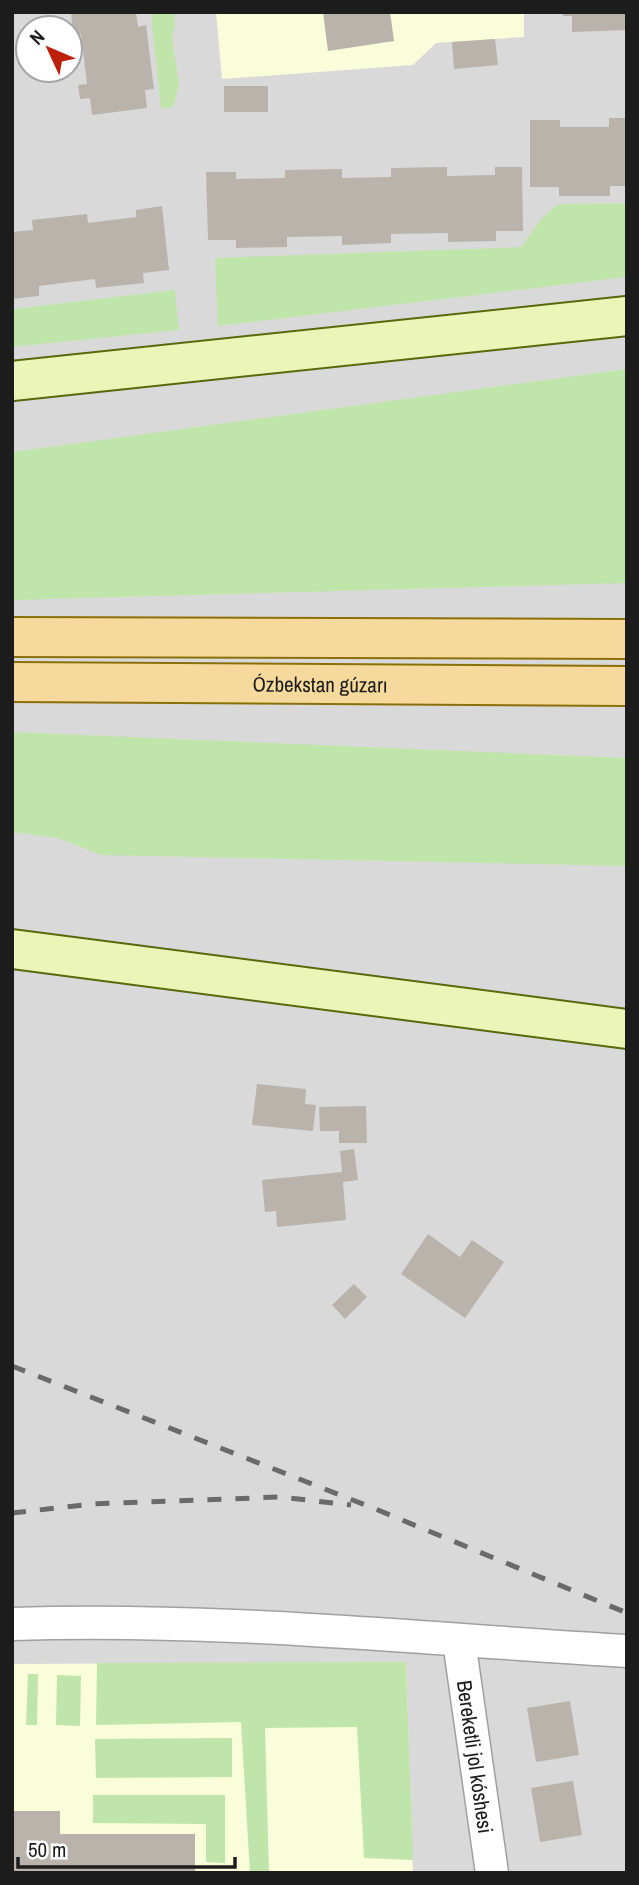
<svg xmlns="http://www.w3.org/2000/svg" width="639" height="1885" font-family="'Archivo Narrow',sans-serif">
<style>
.residential{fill:#dad9d9;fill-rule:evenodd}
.education{fill:#f9fdda}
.grass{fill:#c0e5aa}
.building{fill:#b9b3ac}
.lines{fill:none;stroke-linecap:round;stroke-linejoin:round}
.street-casing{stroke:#a0a0a0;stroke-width:35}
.secondary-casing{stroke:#556b0b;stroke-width:42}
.primary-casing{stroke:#8b6f08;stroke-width:42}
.street{stroke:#fff;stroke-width:32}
.secondary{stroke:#ebf5b7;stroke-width:38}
.primary{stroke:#f6da9d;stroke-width:38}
.rail{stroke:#6a6a6a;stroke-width:5;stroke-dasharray:14 14;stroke-linecap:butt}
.labels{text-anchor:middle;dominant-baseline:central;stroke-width:7;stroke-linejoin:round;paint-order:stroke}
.street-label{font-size:21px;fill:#1c1c1c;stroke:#fff}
</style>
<rect width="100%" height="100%" fill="#edeae2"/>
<path class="residential" d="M12 12H627V1873H12ZM28 28H70V70H28Z"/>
<path class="education" d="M216 12H524V37L436 43 413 65 222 79Z
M406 1662 413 1873H12V1664Z"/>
<path class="grass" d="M151 12H174L175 26 172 37 179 85 173 107 161 109Z
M627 203V277L218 326 215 258 521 247 542 218 558 204Z
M175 290 179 330 12 347V309Z
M627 369V583L12 600V452Z
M12 732 627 758V866L101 855 58 838 12 832Z
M406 1662 413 1860 364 1858 357 1727 265 1728 269 1873H250L241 1722 96 1725 97 1663Z
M28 1674H38L37 1725H26Z
M57 1675 81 1676 80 1726 56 1725Z
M232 1738V1777L96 1778 95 1739Z
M93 1795H225V1863L206 1862V1824L93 1823Z"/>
<path class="building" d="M71 12H136L138 27 146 25 154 89 145 90 147 108 92 115 90 98 80 99 78 85 87 84 81 34 73 35Z
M323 12H390L394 41 328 51Z
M563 12H627V30L572 32V16H563Z
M495 39 498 65 454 69 452 42Z
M224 86H268V112H224Z
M609 118H627V186H610V196H559V187H530V120H560V127H609Z
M447 167V176L495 175V167H522L523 231H496V241L448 242V233L391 234V243L342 245V236L287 237V247L236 248V240H208L206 172H236V179L285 178V170L342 169V178L391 177V168Z
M162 206 169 270 143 273 144 283 96 288 95 279 39 286V296L12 299V232L33 230 32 220 87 214 88 223 136 217V210Z
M257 1084 306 1089 305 1104 316 1105 313 1131 252 1125Z
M366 1106 367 1143H339V1131H320L319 1107Z
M354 1149 358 1180 343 1182 346 1220 277 1227 276 1211 265 1212 262 1180 342 1172 340 1151Z
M428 1234 460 1257 472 1240 504 1262 465 1318 401 1274Z
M354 1284 367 1297 345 1319 332 1305Z
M570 1701 579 1755 536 1762 527 1708Z
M573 1781 582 1835 540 1842 531 1788Z
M12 1811H60V1834H195V1873H12Z"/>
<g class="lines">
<defs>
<g id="street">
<path d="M12 1624C217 1617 422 1639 627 1651"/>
<path id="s1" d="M459 1641 492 1873"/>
</g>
<path id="secondary" d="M12 381 627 316
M12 949 627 1029"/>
<g id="primary">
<path d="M12 637 627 639"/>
<path id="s2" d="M12 682 627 686"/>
</g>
</defs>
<use href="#street" class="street-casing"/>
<use href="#secondary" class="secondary-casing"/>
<use href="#primary" class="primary-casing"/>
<use href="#street" class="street"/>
<use href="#secondary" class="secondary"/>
<use href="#primary" class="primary"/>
<path class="rail" d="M12 1366 373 1508 627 1613
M12 1513 92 1504 280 1497 351 1505"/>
</g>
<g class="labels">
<g class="street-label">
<text stroke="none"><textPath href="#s2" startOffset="308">Ózbekstan gúzarı</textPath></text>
<text stroke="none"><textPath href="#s1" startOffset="117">Bereketli jol kóshesi</textPath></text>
</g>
</g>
<rect width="639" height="1885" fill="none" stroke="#1c1c1c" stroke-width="28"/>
<g transform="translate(49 49) rotate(314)"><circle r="33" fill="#ffffff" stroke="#a4a4a4" stroke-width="2"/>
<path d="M0-5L12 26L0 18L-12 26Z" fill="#bc200b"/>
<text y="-10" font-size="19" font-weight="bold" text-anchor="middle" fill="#1c1c1c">N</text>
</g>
<path d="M18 1857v10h217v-10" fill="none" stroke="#1c1c1c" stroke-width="3.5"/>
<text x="28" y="1857" font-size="21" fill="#1c1c1c" stroke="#ffffff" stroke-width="5" paint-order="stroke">50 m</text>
</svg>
